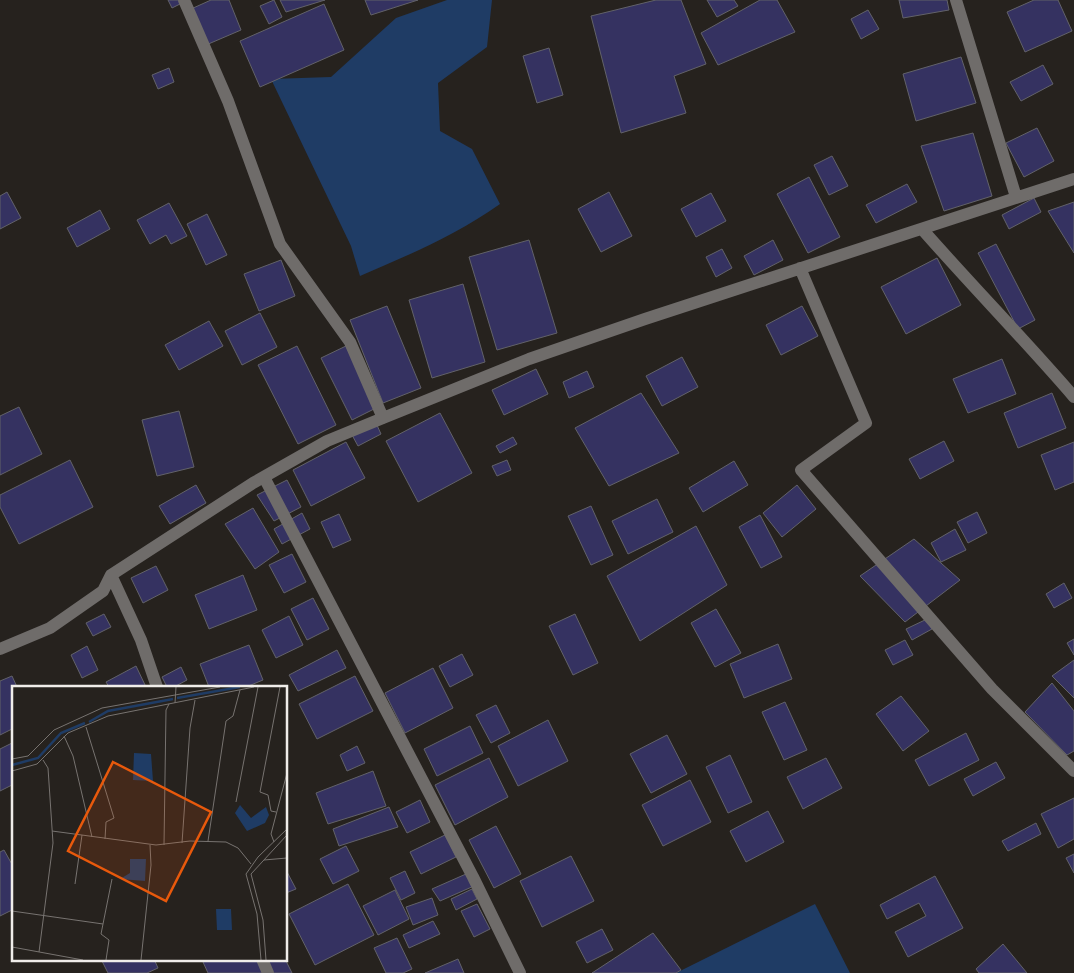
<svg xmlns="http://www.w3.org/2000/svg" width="1074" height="973" font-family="Georgia,serif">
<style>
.water{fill:#1f3c65}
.building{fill:#353261;stroke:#626269}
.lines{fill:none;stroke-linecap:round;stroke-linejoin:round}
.minor{stroke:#6f6c6a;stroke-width:12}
.inset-river{fill:none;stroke:#1f3c65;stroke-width:2.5}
.inset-road{fill:none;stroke:#777370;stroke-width:1}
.view{fill:#e8590c;fill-opacity:0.15;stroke:#e8590c;stroke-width:2.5}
.inset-edge{fill:none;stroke:#f0edea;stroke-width:2.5}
</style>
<rect width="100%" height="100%" fill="#26221e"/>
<path class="water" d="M447 0H492L487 47 438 83 440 131 472 149 500 204C456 235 409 255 360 276L351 246 271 79 331 77 396 18Z
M815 904 850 973H676Z"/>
<path class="building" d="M168 0H188L172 8Z
M211 0H229L241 30 206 45 191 9Z
M274 0 282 17 269 24 260 6Z
M280 0H325L286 12Z
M365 0H418L371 15Z
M656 0H681L706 64 674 76 686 113 621 133 591 16Z
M707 0H734L738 6 717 17Z
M760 0H777L795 32 718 65 701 33Z
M899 0H947L949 10 903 18Z
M1034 0H1058L1072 31 1025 52 1007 12Z
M324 4 344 50 260 87 240 41Z
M868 10 879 29 861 39 851 19Z
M549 48 563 95 537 103 523 56Z
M961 57 976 103 916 121 903 74Z
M1043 65 1053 84 1021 101 1010 82Z
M169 68 174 82 158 89 152 75Z
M1037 128 1054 161 1024 177 1006 143Z
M973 133 992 196 944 211 921 146Z
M832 156 848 186 829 195 814 165Z
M809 177 840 237 808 253 777 194Z
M907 184 917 202 876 223 866 205Z
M7 192 21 218 0 229V196Z
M609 192 632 236 601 252 578 209Z
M711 193 726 221 696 237 681 209Z
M1034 198 1041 212 1009 229 1002 215Z
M1074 202V253L1048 211Z
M169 203 187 236 171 244 166 235 150 244 137 220Z
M100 210 110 229 77 247 67 228Z
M207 214 227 255 206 265 187 224Z
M529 240 557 333 497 350 469 257Z
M773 240 783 260 754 275 744 256Z
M996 244 1035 320 1018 329 978 253Z
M722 249 732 268 716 277 706 257Z
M937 258 961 305 906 334 881 287Z
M281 260 295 296 259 311 244 274Z
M463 284 485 362 432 378 409 300Z
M387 306 421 388 383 403 350 320Z
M802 306 818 336 781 355 766 325Z
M260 313 277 347 242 365 225 331Z
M209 321 223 346 179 370 165 345Z
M297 346 336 425 298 444 258 365Z
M346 346 376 408 352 420 321 358Z
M682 357 698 387 662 406 646 376Z
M1002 359 1016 394 968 413 953 379Z
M536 369 548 394 504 415 492 390Z
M587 371 594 387 569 398 563 382Z
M641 393 679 453 609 486 575 428Z
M1052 393 1066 428 1018 448 1004 413Z
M19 407 42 454 0 475V416Z
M179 411 194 467 157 476 142 420Z
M440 413 472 473 418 502 386 441Z
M376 423 381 434 358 446 352 435Z
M513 437 517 444 500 453 496 446Z
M944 441 954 461 920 479 909 459Z
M346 442 365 478 311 506 293 470Z
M1074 442V482L1055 490 1041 455Z
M70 460 93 507 19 544 0 507V495Z
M507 460 511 470 497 476 492 466Z
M734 461 748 485 703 512 689 488Z
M287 480 301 507 274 521 257 495Z
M196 485 206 503 170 524 159 506Z
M797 485 816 509 782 537 763 513Z
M657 499 673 532 628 554 612 521Z
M591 506 613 555 591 565 568 516Z
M253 508 279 552 255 569 225 524Z
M977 512 987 533 968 543 957 522Z
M302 513 310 529 282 544 274 529Z
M339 514 351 540 333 548 321 522Z
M760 515 782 557 761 568 739 527Z
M696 526 727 585 640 641 607 576Z
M955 529 966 550 941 562 931 543Z
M914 539 960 580 905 622 860 576Z
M292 554 306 582 284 593 269 565Z
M156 566 168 590 143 603 131 578Z
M243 575 257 610 209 629 195 595Z
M1064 583 1072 598 1054 608 1046 594Z
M313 598 329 629 307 640 291 609Z
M716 609 741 653 715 667 691 623Z
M104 614 111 627 93 636 86 623Z
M575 614 598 663 573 675 549 626Z
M289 616 303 645 276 658 262 630Z
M927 619 932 629 912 640 906 629Z
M1074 639V655L1067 643Z
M905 640 913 655 893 665 885 650Z
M778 644 792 679 744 698 730 664Z
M249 645 263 680 246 687H209L200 664Z
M87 646 98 670 82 678 71 655Z
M337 650 346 668 298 691 289 675Z
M462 654 473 675 450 687 439 666Z
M1074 660V698L1052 676Z
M136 666 146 687H109L106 682Z
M181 667 187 680 174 687H167L162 677Z
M433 668 453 708 405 733 385 693Z
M12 676 17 687H14V728L0 735V681Z
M355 676 373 711 317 739 299 704Z
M1052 683 1074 711V751L1067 755 1025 712Z
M901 696 929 731 903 751 876 714Z
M785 702 807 750 784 760 762 712Z
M496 705 510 733 491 743 476 715Z
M548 720 568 761 518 786 498 746Z
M470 726 483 753 437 776 424 749Z
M966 733 979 760 929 786 915 760Z
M667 735 687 774 651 793 630 754Z
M14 742V784L0 791V749Z
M357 746 365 763 347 771 340 755Z
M730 755 752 802 728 813 706 767Z
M489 758 508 797 455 825 435 785Z
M826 758 842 788 803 809 787 777Z
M996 762 1005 778 973 796 964 779Z
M373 771 386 806 328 824 316 793Z
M690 780 711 822 663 846 642 805Z
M1074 798V839L1058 848 1041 814Z
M420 800 430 822 407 833 396 812Z
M389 807 398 827 339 846 333 829Z
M768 811 784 842 746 862 730 831Z
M1036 823 1041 834 1008 851 1002 841Z
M496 826 521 874 494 888 469 840Z
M445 835 456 857 421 874 410 852Z
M346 846 359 871 333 884 320 859Z
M4 850 14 868V909L0 916V852Z
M1074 854V873L1066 858Z
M571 856 594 901 542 927 520 881Z
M286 870 296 889 286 893Z
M405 871 415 893 401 900 390 878Z
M466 874 474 886 440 901 432 889Z
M935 876 963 928 908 957 895 932 926 916 919 903 887 919 880 905Z
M348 884 374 935 315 965 289 914Z
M472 889 477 899 456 910 451 899Z
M395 890 409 919 378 935 363 906Z
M432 898 438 915 413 925 406 907Z
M477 904 490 929 474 937 461 911Z
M433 921 440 934 409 948 403 935Z
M602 929 613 950 587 963 576 942Z
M653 933 681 970 676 973H592Z
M397 938 412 969 403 973H386L374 948Z
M1003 944 1027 973H979L976 969Z
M101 959H154L158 968 147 973H108Z
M207 959H285L292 973H208L203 962Z
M458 959 464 973H425Z"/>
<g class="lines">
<path class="minor" d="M184 0 228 101 280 244 350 342 383 418
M956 0 1016 197
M922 229C972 286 1025 340 1074 397
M800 268 866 423 801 470 992 689 1074 771
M265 479 473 877 520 973
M111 575 141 640 157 687
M0 649 50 628 103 591 111 575 253 483 327 441 383 418 529 359 645 319 1074 179
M262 959 268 973"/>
</g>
<g transform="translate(12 686)">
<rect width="275" height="275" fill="#26221e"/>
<path d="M122 67 139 68 141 95 121 94ZM228 119 239 132 254 121 257 129 253 137 235 145 223 127ZM118 173H134L133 195 108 193 118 187ZM204 223H219L220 244H205Z" fill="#1f3c65"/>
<path class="inset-river" d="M165 12 228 1M77 36 96 25 161 13M0 79 26 72 49 47 73 37"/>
<path class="inset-road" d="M163 17 164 1M74 41 102 132 94 136 93 153M52 50 61 70 80 151M0 73 16 70 42 44 90 22 208 1M0 85 25 78 56 47 96 30 242 1M224 116 246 1M264 126 259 125 256 109 248 106 268 1M40 145 144 159 178 155 214 156 226 162 239 178M196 155 214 35 221 30 228 4M262 156 259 148 275 87M170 157 178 42 183 14M152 159 154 24 157 18M252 174 275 172M63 198 70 149M0 225 91 238M0 261 71 274M27 266 41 157 36 82 31 74M94 274 97 254 89 248 100 193M129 274 139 179 138 159M249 274 245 228 234 188 246 171 275 143M254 274 251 234 239 188 275 149"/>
<path class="view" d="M101 76 199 126 154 215 56 165Z"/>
<rect width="275" height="275" class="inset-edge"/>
</g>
</svg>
